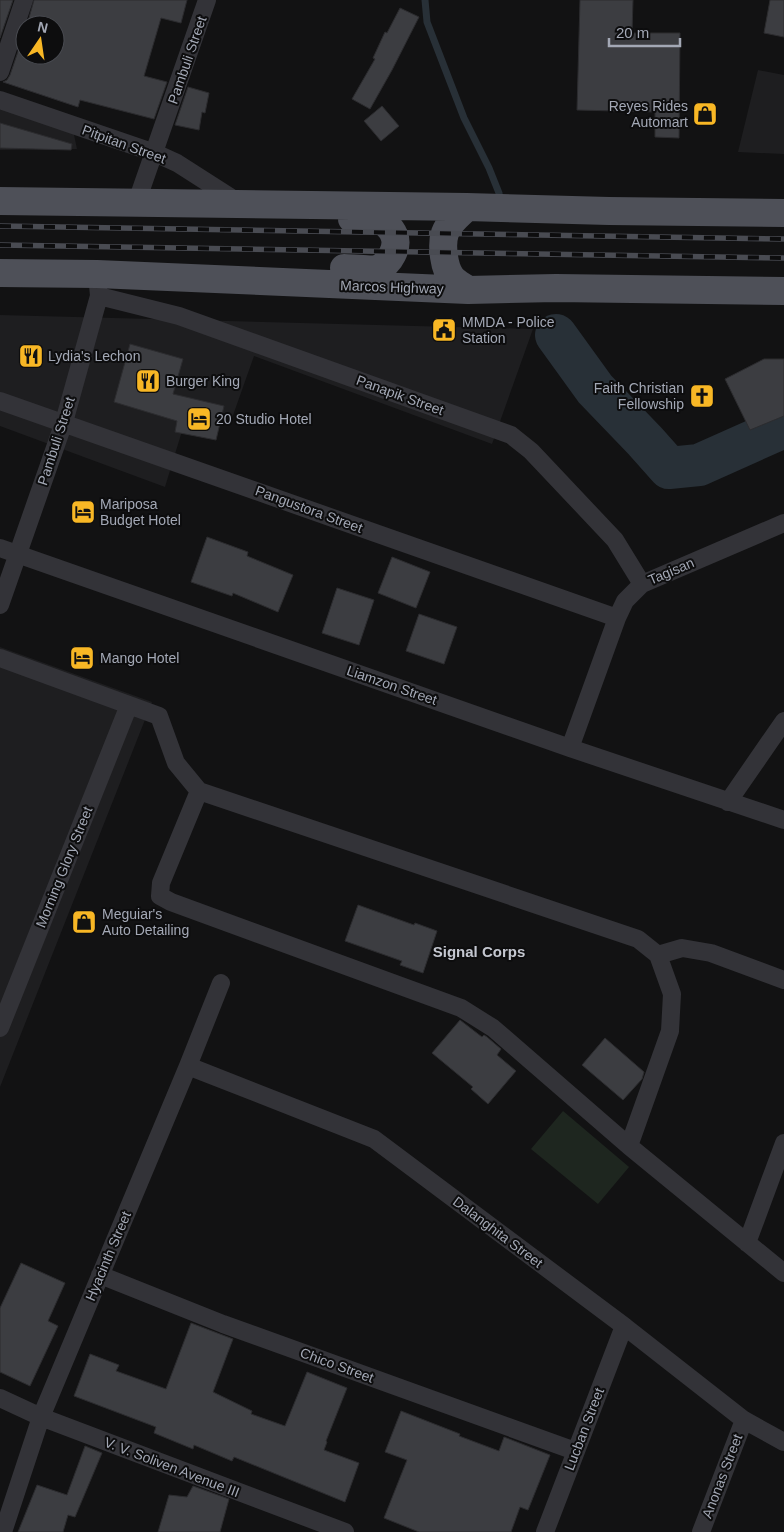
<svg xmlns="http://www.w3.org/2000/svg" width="784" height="1532" font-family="Helvetica,sans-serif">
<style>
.built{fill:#1e1e20}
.green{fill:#1e261f}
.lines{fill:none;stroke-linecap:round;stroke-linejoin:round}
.stream{stroke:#283037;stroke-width:7}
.river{stroke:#283037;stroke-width:42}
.building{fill:#3c3d41;stroke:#2c2c2f}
.street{stroke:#333338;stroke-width:18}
.primary{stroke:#4e5058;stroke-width:28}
.rail-casing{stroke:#494b52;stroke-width:5.5}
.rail{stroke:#0d0d0e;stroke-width:4;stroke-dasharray:11;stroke-linecap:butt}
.labels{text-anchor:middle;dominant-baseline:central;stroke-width:4;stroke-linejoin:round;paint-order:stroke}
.street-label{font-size:14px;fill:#a3a8b5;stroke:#0d0d0e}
.poi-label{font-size:14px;fill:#a3a8b5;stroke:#0d0d0e;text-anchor:start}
.neighbourhood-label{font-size:15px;font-weight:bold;fill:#c4c7d0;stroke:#0d0d0e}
</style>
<rect width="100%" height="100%" fill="#121213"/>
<path class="built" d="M758 70 784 75V154L738 152Z
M0 97 71 120 77 149 0 150Z
M0 315 533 329 492 444 254 356 231 421 189 408 165 487 0 426Z
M0 647 152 702 0 1087Z"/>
<path class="green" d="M563 1111 629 1167 598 1204 531 1149Z"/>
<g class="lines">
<path class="stream" d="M425 0 427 22 464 118 489 168 499 193"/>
<path class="river" d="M556 335 595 389 645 441 669 468 699 465 784 427"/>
</g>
<path class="building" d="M0 0H13L0 38Z
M34 0H187L181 23 161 18 144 76 167 82 154 119 80 100 78 107 3 82 7 80 10 75 25 31V55H55V25H27Z
M580 0H633L632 33H680L679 138 655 137V112L577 110Z
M770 0H784V37L764 33Z
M400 8 419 17 392 70 370 109 352 99 375 59 373 58 385 32 387 33Z
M188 87 209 93 205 113 202 112 199 130 175 125Z
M382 106 399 126 381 141 364 121Z
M0 123 72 144 71 150 0 148Z
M130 344 183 359 173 394 224 406 216 440 175 432 177 421 114 402Z
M764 359H784V416L750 430 725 379Z
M207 537 248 552 247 556 293 575 278 612 233 593 232 596 191 582Z
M392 557 430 572 416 608 378 593Z
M337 588 374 600 359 645 322 633Z
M419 614 457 627 444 664 406 651Z
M358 905 414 925 415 923 437 931 423 973 400 965 402 961 345 941Z
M460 1020 482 1037 484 1035 487 1037 501 1049 497 1055 516 1071 488 1104 471 1089 473 1087 432 1053Z
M605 1038 644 1072 642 1079 623 1100 582 1065Z
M21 1263 65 1283 48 1321 58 1326 30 1386 0 1372V1308Z
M191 1323 233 1339 213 1392 252 1411 251 1414 285 1426 307 1372 347 1388 326 1441 327 1442 324 1450 359 1463 345 1502 234 1457 232 1461 194 1445 193 1449 154 1433 156 1427 74 1396 90 1354 119 1365 116 1371 166 1389Z
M401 1411 460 1434 459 1436 499 1451 504 1437 550 1455 528 1510 520 1507 511 1532H419L384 1518 407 1460 385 1452Z
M85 1446 102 1453 75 1517 68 1515 63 1532H18L37 1485 67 1495Z
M193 1486 229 1499 220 1532H158L169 1495 187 1497Z"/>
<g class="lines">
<path class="street" d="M0 72 24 0
M0 100 155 153 177 163 238 202
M136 204 207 0
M99 296 179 316 511 435 531 451 615 540 642 584
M0 401 617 618
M0 548 570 748 784 820
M0 605 64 422 99 296 98 285
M0 658 159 716 176 763 199 791 638 939 658 955 682 948 711 953 784 980
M570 748 617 618 625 601 642 584 784 523
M199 791 161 883 160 896 171 902 461 1008 493 1028 629 1146 784 1273
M728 802 784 721
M0 1028 129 705
M188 1066 374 1139 624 1326 744 1420 784 1442
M629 1146 670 1031 672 994 658 955
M747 1243 784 1143
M100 1275 223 1324 575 1451
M0 1398 41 1417 345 1532
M3 1532 41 1417 188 1066 221 983
M545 1532 624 1326
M701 1532 744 1420"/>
<path class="primary" d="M0 201 467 207 609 211 784 213
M467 207C459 215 449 222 445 233 441 245 444 269 452 278 456 283 463 286 468 290
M344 268C352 268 372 271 379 268 390 263 399 247 394 235 392 229 387 225 382 220L352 219
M0 273 97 274 468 290 556 288 784 291"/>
<defs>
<path id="rail" d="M0 226 784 239
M0 245 784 258"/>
</defs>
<use href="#rail" class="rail-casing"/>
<use href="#rail" class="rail"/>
</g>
<defs>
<symbol id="shop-square" viewBox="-11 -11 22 22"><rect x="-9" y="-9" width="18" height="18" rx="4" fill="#f8b725" stroke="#0d0d0e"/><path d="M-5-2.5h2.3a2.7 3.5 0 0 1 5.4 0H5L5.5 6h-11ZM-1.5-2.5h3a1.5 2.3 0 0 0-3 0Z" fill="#111"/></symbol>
<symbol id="civic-square" viewBox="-11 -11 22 22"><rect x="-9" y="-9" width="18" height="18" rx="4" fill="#f8b725" stroke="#0d0d0e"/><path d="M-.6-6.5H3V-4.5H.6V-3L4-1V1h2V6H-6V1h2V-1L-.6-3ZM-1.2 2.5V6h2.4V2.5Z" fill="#111"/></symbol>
<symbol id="restaurant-square" viewBox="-11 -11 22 22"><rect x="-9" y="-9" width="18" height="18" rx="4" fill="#f8b725" stroke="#0d0d0e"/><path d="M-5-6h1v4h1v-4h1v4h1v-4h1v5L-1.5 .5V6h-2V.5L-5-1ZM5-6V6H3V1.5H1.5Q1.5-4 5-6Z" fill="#111"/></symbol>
<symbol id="church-square" viewBox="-11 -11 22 22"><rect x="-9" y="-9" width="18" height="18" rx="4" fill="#f8b725" stroke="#0d0d0e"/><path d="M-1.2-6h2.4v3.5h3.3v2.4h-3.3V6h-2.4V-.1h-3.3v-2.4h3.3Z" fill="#111"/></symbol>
<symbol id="hotel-square" viewBox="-11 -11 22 22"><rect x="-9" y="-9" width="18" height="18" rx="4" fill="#f8b725" stroke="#0d0d0e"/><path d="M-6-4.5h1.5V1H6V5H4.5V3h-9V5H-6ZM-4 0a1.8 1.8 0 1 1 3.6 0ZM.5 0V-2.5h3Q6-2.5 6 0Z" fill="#111"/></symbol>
</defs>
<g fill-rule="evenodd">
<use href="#shop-square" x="691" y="100" width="28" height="28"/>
<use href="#civic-square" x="430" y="316" width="28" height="28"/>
<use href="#restaurant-square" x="17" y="342" width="28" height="28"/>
<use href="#restaurant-square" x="134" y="367" width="28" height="28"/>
<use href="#church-square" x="688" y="382" width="28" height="28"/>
<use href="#hotel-square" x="185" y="405" width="28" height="28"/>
<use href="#hotel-square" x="69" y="498" width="28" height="28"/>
<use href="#hotel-square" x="68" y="644" width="28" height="28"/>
<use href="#shop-square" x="70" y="908" width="28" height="28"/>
</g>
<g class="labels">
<g class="street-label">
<text transform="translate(187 60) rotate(-71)">Pambuli Street</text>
<text transform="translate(124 144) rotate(20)">Pitpitan Street</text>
<text transform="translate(392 287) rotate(2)">Marcos Highway</text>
<text transform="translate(400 395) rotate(20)">Panapik Street</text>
<text transform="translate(56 441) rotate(-72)">Pambuli Street</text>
<text transform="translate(309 509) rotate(20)">Pangustora Street</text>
<text transform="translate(671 571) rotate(-23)">Tagisan</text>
<text transform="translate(392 685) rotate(19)">Liamzon Street</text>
<text transform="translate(64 867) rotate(-68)">Morning Glory Street</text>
<text transform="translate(498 1232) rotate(37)">Dalanghita Street</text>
<text transform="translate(108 1256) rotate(-67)">Hyacinth Street</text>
<text transform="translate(337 1365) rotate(20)">Chico Street</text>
<text transform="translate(584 1429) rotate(-69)">Lucban Street</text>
<text transform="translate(172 1467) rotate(21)">V. V. Soliven Avenue III</text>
<text transform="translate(722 1476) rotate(-69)">Anonas Street</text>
</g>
<g class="poi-label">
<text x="688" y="106" text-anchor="end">Reyes Rides<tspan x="688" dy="16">Automart</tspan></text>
<text x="462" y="322">MMDA - Police<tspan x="462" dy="16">Station</tspan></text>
<text x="48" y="356">Lydia's Lechon</text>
<text x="166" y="381">Burger King</text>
<text x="684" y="388" text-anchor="end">Faith Christian<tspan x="684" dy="16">Fellowship</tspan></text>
<text x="216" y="419">20 Studio Hotel</text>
<text x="100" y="504">Mariposa<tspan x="100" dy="16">Budget Hotel</tspan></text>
<text x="100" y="658">Mango Hotel</text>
<text x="102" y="914">Meguiar's<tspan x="102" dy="16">Auto Detailing</tspan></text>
</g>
<g class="neighbourhood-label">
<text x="479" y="951">Signal Corps</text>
</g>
</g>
<g transform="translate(40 40) rotate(13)"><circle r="24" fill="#0d0d0e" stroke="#494b51"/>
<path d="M0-4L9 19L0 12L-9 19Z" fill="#f8b725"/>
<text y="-8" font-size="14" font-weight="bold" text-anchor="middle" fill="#a3a8b5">N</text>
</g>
<path d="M609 38v8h71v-8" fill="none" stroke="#a3a8b5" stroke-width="2.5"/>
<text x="616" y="38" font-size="15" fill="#a3a8b5" stroke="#0d0d0e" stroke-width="4" paint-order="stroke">20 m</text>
</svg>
